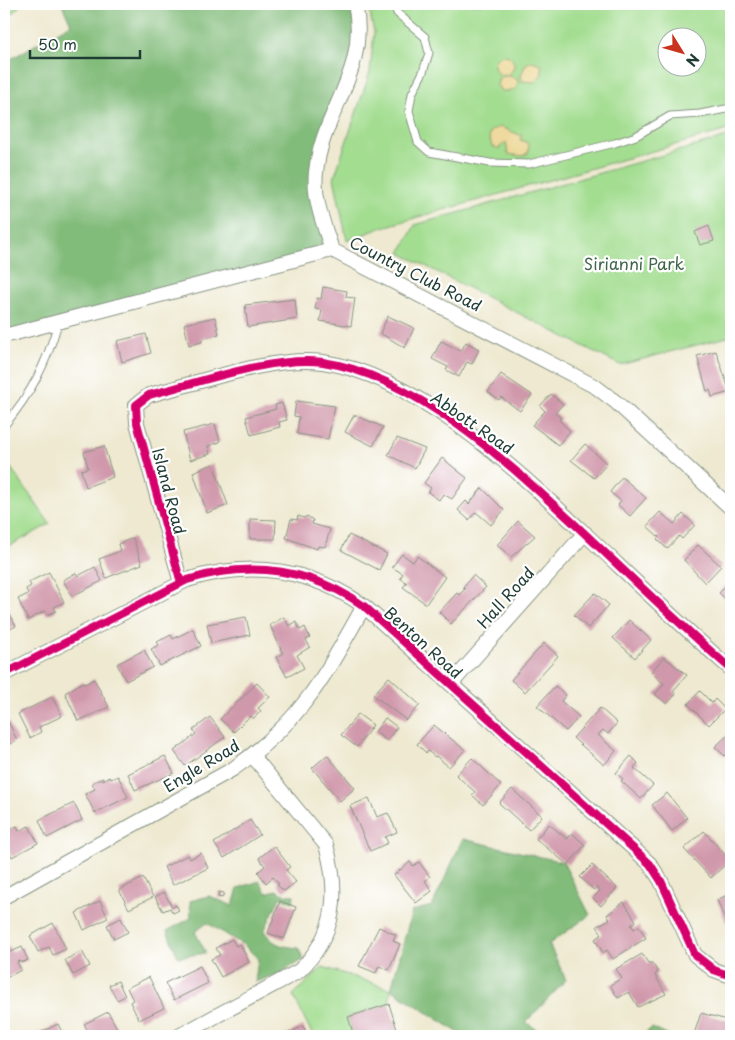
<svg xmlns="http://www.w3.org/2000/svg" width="735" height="1040" font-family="'Playpen Sans',sans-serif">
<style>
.green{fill:#a3dd90;stroke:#618d62;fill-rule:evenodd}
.forest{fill:#82bc7a;stroke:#507c57}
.sand{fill:#eeda9e;stroke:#868c69}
.building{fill:#d098ab}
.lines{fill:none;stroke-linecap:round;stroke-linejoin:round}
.lane-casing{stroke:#869382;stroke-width:9}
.street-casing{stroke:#869382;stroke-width:16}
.lane{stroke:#fff;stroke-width:7}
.street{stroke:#fff;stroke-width:14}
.cycleway-casing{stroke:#fff;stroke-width:11}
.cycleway{stroke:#d6006c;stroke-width:8}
.labels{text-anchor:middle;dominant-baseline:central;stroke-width:4.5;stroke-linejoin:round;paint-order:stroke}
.park-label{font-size:16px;fill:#40654b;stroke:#fff}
.street-label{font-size:16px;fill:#1f3d34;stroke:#fff}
</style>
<rect width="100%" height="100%" fill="#fff"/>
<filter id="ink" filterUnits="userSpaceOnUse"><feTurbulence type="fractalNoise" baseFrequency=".02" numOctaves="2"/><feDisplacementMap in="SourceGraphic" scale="10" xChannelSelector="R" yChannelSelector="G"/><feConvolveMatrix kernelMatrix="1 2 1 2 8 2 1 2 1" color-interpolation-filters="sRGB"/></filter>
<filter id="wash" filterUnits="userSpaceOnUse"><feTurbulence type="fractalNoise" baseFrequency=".0096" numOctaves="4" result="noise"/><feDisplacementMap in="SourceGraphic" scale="20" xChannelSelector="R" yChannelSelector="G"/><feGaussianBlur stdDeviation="1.12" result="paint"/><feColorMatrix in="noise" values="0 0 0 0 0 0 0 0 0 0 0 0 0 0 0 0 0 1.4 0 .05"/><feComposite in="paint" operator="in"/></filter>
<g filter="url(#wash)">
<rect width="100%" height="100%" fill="#eee9d0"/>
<path class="green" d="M4 4H21L4 24Z
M368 4H731V129L383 227 347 241 334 178 370 72 374 32ZM668 38H698V68H668Z
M731 136V336L620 365 400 253 415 225Z
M4 458 50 524 4 549Z
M323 967 391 989 389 1004 348 1017 354 1036H313L293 995Z"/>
<path class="forest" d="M62 4H355L358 43 315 173 332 250 4 333V63L71 24Z
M463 839 563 862 590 915 549 944 566 980 526 1022 546 1036H464L391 989 412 911 432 906Z
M260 881 266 893 276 890 286 895H294L293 902 280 897 264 931C274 946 282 946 299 948L303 960 278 974 255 982 258 959 244 945 207 923 195 932 206 953 178 957 167 931 191 918 190 901 209 896 233 906 238 888Z
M652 1028 669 1036H641Z"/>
<path class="sand" d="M494 65a10 10 0 1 1 20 0a10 10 0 1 1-20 0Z
M532 61 541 64 542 74 535 82 522 81 521 75 526 64Z
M504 76H510L518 80 517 87 512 91H501L497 85 499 78Z
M501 127 522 136 520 140 526 142 529 146 528 153 522 156 508 154 506 142 498 149 492 146 489 136 492 130Z"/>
<g id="blocks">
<path class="building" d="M709 226 714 241 700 245 695 232Z
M323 287 347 291 346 297 355 298 351 326 320 321 322 310 315 309 317 298 321 299Z
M295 299 297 319 248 327 245 305Z
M388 316 414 328 405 348 380 333Z
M215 317 219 334 202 339V342L189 345 184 324Z
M146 334 151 353 122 362 117 341Z
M441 341 461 351 466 342 479 349 472 364 467 362 459 377 446 370 448 367 432 359Z
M716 351 730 392 712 397 710 390 707 391 697 356Z
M501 374 532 395 520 411 501 397 499 400 488 392Z
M551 394 563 404 555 413 561 418 559 420 570 431 558 445 532 425 545 411 540 406Z
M296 401 335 406 328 439 297 434 299 417 294 416Z
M282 403 287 420 279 422 280 427 251 435 246 417 276 409 275 405Z
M354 415 383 427 373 446 345 432Z
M215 424 220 442 208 446 210 454 190 460 183 432Z
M397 438 425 449 415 468 388 455Z
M585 444 607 464 594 478 571 460Z
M104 446 113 477 86 487 81 470 88 468 84 452Z
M442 458 467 478 452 499 443 494 439 500 428 492 431 488 424 483Z
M213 464 228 505 207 513 193 472Z
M622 477 646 498 630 516 618 505 621 501 610 492Z
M482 488 504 510 491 525 476 512 469 520 458 510 466 501 469 504Z
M660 512 674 524 683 514 695 525 682 539 679 536 667 549 657 539 659 537 647 526Z
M298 516 304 518 307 516 313 520 312 524 330 529 325 547 318 546 317 549 286 538 291 519 297 520Z
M250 519 276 520 275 539H250Z
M518 521 535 536 511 557 497 545Z
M349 535 387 554 379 570 341 550Z
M133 538 142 564 106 578 99 559 120 551 118 544Z
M698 545 721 566 705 583 684 560Z
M402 554 413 562 417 556 445 577 426 604 403 587 407 583 400 578 403 574 392 567Z
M95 567 102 581 72 596 63 580 76 573 78 576Z
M49 572 64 602 54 607 56 611 47 615 45 611 28 620 18 599 28 594 26 589 31 586 29 582Z
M473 575 486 587 451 624 439 612 457 593 459 595 465 589 463 587Z
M731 580V604L719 593Z
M595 593 609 605 588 628 574 615Z
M4 603 16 626 4 632Z
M246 617 250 635 211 643 207 624Z
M284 617 289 626 296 622 300 630 305 627 310 638 306 640 310 647 297 655 304 668 287 677 276 657 283 654 270 625Z
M629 620 651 640 635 658 613 638Z
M193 629 201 646 160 666 151 649 159 645 157 642 171 635 173 639Z
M544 643 558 656 525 692 511 680Z
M144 650 153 667 126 681 117 664Z
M664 657 687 675 673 691 676 694 667 704 655 694 664 684 651 672Z
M389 677 420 705 406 720 373 695Z
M94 679 109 707 78 721 65 693 83 682 85 684Z
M257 683 270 697 258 708 261 711 253 719 250 716 234 732 220 719Z
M555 686 566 695 561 701 579 717 566 731 537 706Z
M700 691 712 703 715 699 725 709 709 725 688 704Z
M52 697 62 716 39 727 41 732 30 738 18 714Z
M600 708 617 723 608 734 603 730 598 735 616 751 604 765 573 738Z
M358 714 373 725 357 747 341 735Z
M210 717 225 737 185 766 174 751 196 734 193 730Z
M385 718 397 727 387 741 375 732Z
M8 721 17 740 4 747V724Z
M434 725 465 750 449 767 436 756 435 757 428 751 426 753 417 744Z
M731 732V749L725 756 715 747Z
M327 755 355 788 340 801 312 768Z
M165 756 174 773 135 790 128 774Z
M631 756 638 763 634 768 653 785 641 799 621 781 623 779 616 773Z
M472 758 501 785 483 805 472 795 475 792 456 775Z
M118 776 128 797 95 813 85 794 95 789 92 783 103 778V780L109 777 111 779Z
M512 789 542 816 529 830 499 803Z
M667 793 687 818 672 831 652 805Z
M369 798 377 817 388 813 397 832 385 837 388 843 370 851 350 806Z
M74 803 82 820 47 838 39 820Z
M250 820 260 835 224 858 214 843Z
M549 824 567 839 572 833 585 845 568 865 536 839Z
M17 826 19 831 29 826 38 843 12 857 4 842V832Z
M704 831 730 860 711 878 684 849Z
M274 846 290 867 286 870 296 882 284 891 277 885 279 884 273 877 266 883 258 872 265 866 259 858Z
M201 853 208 868 173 885 164 867 188 855 190 859Z
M410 862 413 866 419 862 430 877 425 881 432 891 416 903 394 875Z
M592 865 617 888 601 906 593 898 600 891 596 887 594 890 580 877Z
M143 878 153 897 129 909 119 890Z
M164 892 172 907 176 905 179 910 173 913 170 908 163 911 155 897Z
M219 892 224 893 222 898 218 897Z
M731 893V922L727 924 717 900Z
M100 901 108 918 84 930 76 913Z
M280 901 296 907 284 939 268 933Z
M624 902 636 921 631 925 634 929 639 926 646 938 613 959 607 950 603 953 595 939 602 934 597 926 610 919 607 915Z
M121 918 128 932 114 939 107 925Z
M53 923 66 949 53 955 49 947 38 952 30 936Z
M379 927 396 935 393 941 400 944 389 970 379 966 376 973 359 966Z
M232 939 236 946 240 944 249 962 221 977 211 959 220 955 216 948Z
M9 946 11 952 22 947 28 960 21 963 20 961 17 962 21 970 6 978 4 973V948Z
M82 951 90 966 73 975 65 960Z
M642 954 648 963H652L658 972 655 975 666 994 638 1007 629 992 618 998 610 985 622 978 616 969Z
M200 966 208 983 174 1000 165 983Z
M149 977 164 1008 139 1020 130 1002 133 1000 127 988Z
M118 981 125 996 117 1000 109 985Z
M389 1004 399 1036H354L348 1017Z
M108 1012 117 1028 101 1036H91L84 1024Z
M701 1013 731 1021V1036L694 1034Z
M58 1024 64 1036H33Z
M303 1026 308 1036H283Z"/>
</g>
</g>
<g filter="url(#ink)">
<use href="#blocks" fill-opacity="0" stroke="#869382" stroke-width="1"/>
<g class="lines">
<defs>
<path id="lane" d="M394 4 397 13 425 37 429 53 423 72 412 94 409 111 418 142 429 152 490 163 529 164 615 143 636 136 670 116 700 114 731 108
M4 426C32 392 46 365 58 323"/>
<path id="street" d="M332 250C324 225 313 199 316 172 322 111 370 71 355 4
M4 336 332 250 596 387 617 403 731 508
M181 583 137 423 136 405 149 395C198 383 275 355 323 362 417 376 514 468 582 531 631 577 680 625 731 669
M4 674 187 580C251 560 309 568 364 606L635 850 650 864 661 881 695 955 714 970 731 976
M451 684 585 533
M4 897 233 769C302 721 324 677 364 606
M179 1036 299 971C336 935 340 894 326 845L252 755"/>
</defs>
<use href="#lane" class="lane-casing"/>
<use href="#street" class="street-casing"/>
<use href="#lane" class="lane"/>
<use href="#street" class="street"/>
<defs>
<path id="cycleway" d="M181 583 137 423 136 405 149 395C198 383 275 355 323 362 417 376 514 468 582 531 631 577 680 625 731 669
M4 674 187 580C251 560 309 568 364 606L635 850 650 864 661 881 695 955 714 970 731 976"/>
</defs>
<use href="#cycleway" class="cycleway-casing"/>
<use href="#cycleway" class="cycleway"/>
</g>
</g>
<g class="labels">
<g class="park-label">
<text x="634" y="263">Sirianni Park</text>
</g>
<g class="street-label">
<text transform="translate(416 273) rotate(27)">Country Club Road</text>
<text transform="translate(473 422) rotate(35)">Abbott Road</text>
<text transform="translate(170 491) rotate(75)">Island Road</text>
<text transform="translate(505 597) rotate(-48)">Hall Road</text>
<text transform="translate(424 642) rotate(42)">Benton Road</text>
<text transform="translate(201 765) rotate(-31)">Engle Road</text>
</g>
</g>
<rect width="735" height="1040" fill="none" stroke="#fff" stroke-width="20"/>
<g transform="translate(682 52) rotate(127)"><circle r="24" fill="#ffffff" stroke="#a5b1ae"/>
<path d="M0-4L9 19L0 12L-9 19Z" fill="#c8321e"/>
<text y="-8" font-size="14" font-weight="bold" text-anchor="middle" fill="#1f3d34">N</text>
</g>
<path d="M30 50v8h110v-8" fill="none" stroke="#1f3d34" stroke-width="2.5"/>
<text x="38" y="50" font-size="15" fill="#1f3d34" stroke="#ffffff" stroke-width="4" paint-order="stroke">50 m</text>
</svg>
